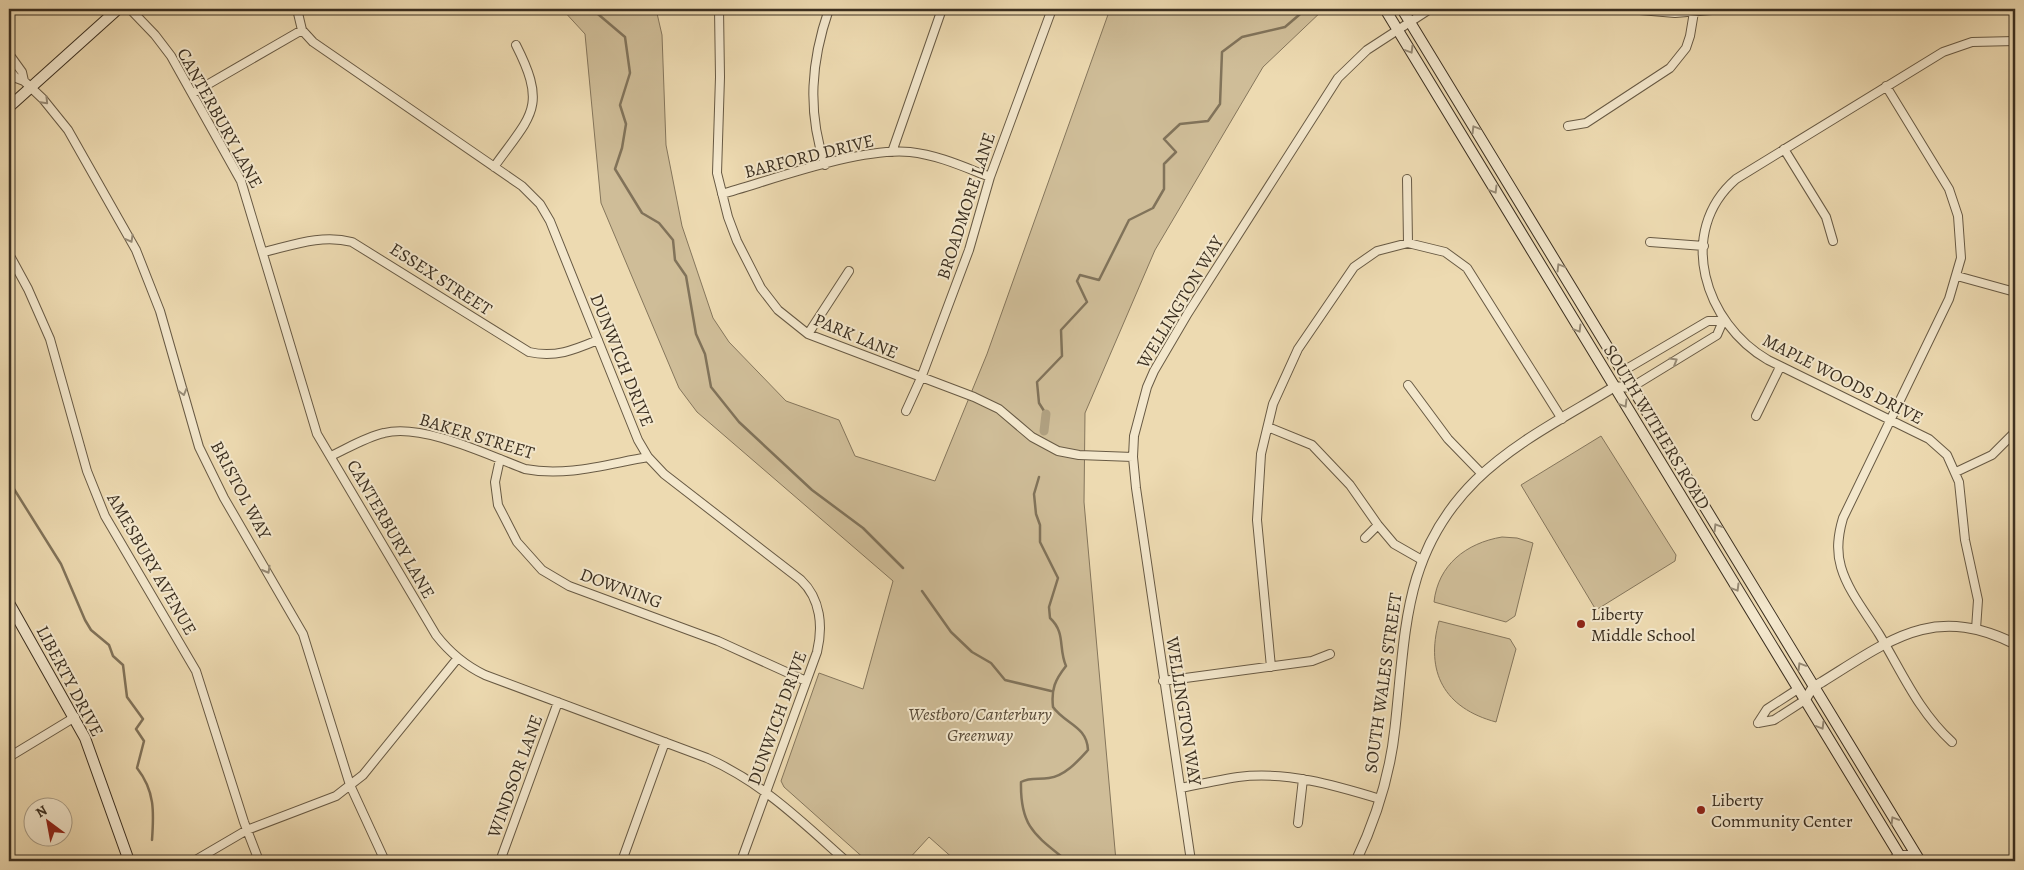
<svg xmlns="http://www.w3.org/2000/svg" width="2024" height="870" font-family="Alegreya,serif">
<style>
.park{fill:#cfbd98;stroke:#85765c}
.lines{fill:none;stroke-linecap:round;stroke-linejoin:round}
.stream{stroke:#81735a;stroke-width:2.5}
.canal{stroke:#b0a080;stroke-width:9}
.minor-casing{stroke:#685a44;stroke-width:10}
.tertiary-casing{stroke:#685a44;stroke-width:11}
.secondary-casing{stroke:#3b2f20;stroke-width:12}
.minor{stroke:#f3e7cc;stroke-width:8}
.tertiary{stroke:#f3e7cc;stroke-width:9}
.secondary{stroke:#f3e7cc;stroke-width:10}
.oneway{stroke:#978b76}
.poi-dot{fill:#8f2418;stroke:#f3e7cc;stroke-width:2}
.labels{text-anchor:middle;dominant-baseline:central;stroke-width:4;stroke-linejoin:round;paint-order:stroke}
.street-label{font-size:18px;fill:#3b2f20;stroke:#f3e7cc}
.poi-label{font-size:18px;fill:#3b2f20;stroke:#f3e7cc;text-anchor:start}
.park-label{font-size:18px;font-style:italic;fill:#594b38;stroke:#f3e7cc}
</style>
<rect width="100%" height="100%" fill="#eddab1"/>
<filter id="stains"><feTurbulence type="fractalNoise" baseFrequency=".004" numOctaves="4"/><feColorMatrix values="0 0 0 0 .2 0 0 0 0 .09 0 0 0 0 .02 0 0 0 .5 -.17"/></filter>
<radialGradient id="worn" r=".72"><stop offset=".6" stop-color="#630" stop-opacity="0"/><stop offset="1" stop-color="#630" stop-opacity=".3"/></radialGradient>
<path class="park" d="M562 9H656L662 35 666 145 682 226 713 318 729 342 786 401 839 420 855 456 935 481 987 354 1110 9H1324L1263 67 1155 250 1085 413 1084 502 1116 861H956L929 837 907 861H867L784 787 781 781 819 673 863 689 893 581 697 412 679 388 601 203 585 34Z
M1601 436 1676 555 1675 561 1596 610 1521 485Z
M1502 537 1517 538 1533 543 1515 616 1506 622 1434 602C1438 565 1466 543 1502 537Z
M1439 621 1510 639 1516 649 1496 722C1444 708 1425 672 1439 621Z"/>
<g class="lines">
<path class="stream" d="M592 9 625 37 630 73 620 105 626 124 622 148 615 169 642 213 659 223 673 240 675 260 686 276 696 334 705 354 711 387 739 422 812 490 863 528 903 568
M1046 414 1039 403 1037 382 1062 356 1061 330 1087 302 1077 281 1080 275 1099 280 1129 220 1153 208 1164 189V164L1176 152 1164 139 1180 124 1208 121 1220 104 1222 52 1242 37 1285 27 1306 9
M1039 477 1034 494 1036 514 1040 525V542L1058 578 1049 607 1050 618C1066 633 1058 647 1066 666 1055 680 1051 689 1053 707 1065 724 1087 726 1088 750 1078 761 1065 776 1049 778 1039 780 1031 777 1021 782 1020 827 1035 835 1067 861
M9 481 61 564 85 620 91 630 109 645 113 656 123 665 127 697 143 719 136 729 144 741 137 768C155 791 154 812 152 840
M922 591 951 632 972 652 991 663 1005 680 1051 691"/>
<path class="canal" d="M1044 431 1046 414"/>
<defs>
<path id="minor" d="M130 9 155 35 171 56 241 181 317 434 436 635C450 653 464 665 485 675L707 758C763 783 801 821 846 861
M297 9 302 30 313 42 522 186 540 204 550 221 638 440 648 457 664 474 801 580C821 599 823 627 817 652L741 861
M719 9 720 77 717 173 728 217 737 241 761 288 778 310 808 334 974 397 999 409 1032 437 1058 451 1079 455 1133 457
M1628 9 1675 13 1724 9
M9 54 22 72 24 81
M9 70 16 78 24 81 43 99 68 130 136 250 160 311 199 447 224 498 303 634 350 785 385 861
M1886 86 1949 189 1958 216 1961 258 1949 299 1843 518C1838 535 1836 550 1841 567 1848 591 1866 613 1879 634 1902 672 1918 711 1952 742
M193 93 302 30
M1568 126 1586 123 1670 68 1686 48 1690 36 1694 12
M1784 149 1826 217 1833 241
M892 152 942 9
M825 165C807 111 811 61 829 9
M494 167C531 115 548 108 516 45
M1407 179 1408 243
M722 194C772 180 860 147 910 152 938 155 964 167 990 177
M1650 242 1704 246
M264 252C293 245 322 234 352 242L529 352C555 358 574 350 598 340
M9 254 28 289 50 339 87 471 105 516 196 671 244 822 259 861
M1957 276 2015 292
M808 334 849 271
M1623 371 1708 321H1723L1717 335 1632 387
M1408 385 1448 439 1482 474
M906 411 921 378 969 250 990 177 1052 9
M1756 416 1780 367
M1268 427 1312 445 1350 485 1378 525 1394 544 1422 560
M331 456C348 448 366 437 384 433 422 423 488 455 525 469 567 477 607 464 648 457
M500 459 495 482 498 505 517 542 542 570 569 586 718 641 806 681
M1956 472 1992 455 2015 432
M1365 538 1378 525
M1976 629 1978 600 1965 540 1959 482 1947 455 1929 439 1768 360C1705 324 1675 232 1736 179L1943 52 1972 42 2015 41
M1271 667 1257 520 1261 454 1273 404 1298 349 1354 267 1377 251 1408 243 1445 252 1467 268 1562 419
M1163 681 1312 661 1330 654
M1758 723 1767 709 1798 689
M1758 723 1774 720 1805 700
M9 757 75 717
M1181 788C1200 784 1219 780 1238 777 1287 771 1334 785 1380 799
M1298 823 1303 779
M194 861 247 830 336 796 363 775 457 659
M500 861 558 702
M622 861 665 742
M1191 861 1136 488 1133 457 1134 436 1147 387 1154 371 1188 313 1338 78 1367 50 1430 9
M1890 861 1900 855H1916"/>
<path id="tertiary" d="M1805 700 1813 687 1822 682C1890 640 1934 603 2015 644
M1356 861C1376 819 1390 775 1395 728 1406 632 1402 553 1476 480 1516 441 1567 416 1614 387H1632"/>
<path id="secondary" d="M1385 9 1903 861
M1402 9 1920 861
M9 107 118 9
M9 603 85 738 129 861"/>
</defs>
<use href="#minor" class="minor-casing"/>
<use href="#tertiary" class="tertiary-casing"/>
<use href="#secondary" class="secondary-casing"/>
<use href="#minor" class="minor"/>
<use href="#tertiary" class="tertiary"/>
<use href="#secondary" class="secondary"/>
</g>
<defs><path id="oneway-chevron" d="M-2-3.5L2.5 0L-2 3.5" fill="none" stroke-width="1.6" stroke-linecap="round" stroke-linejoin="round" transform="scale(1.25)"/></defs>
<g class="oneway">
<use href="#oneway-chevron" transform="translate(1410 50) rotate(59)"/>
<use href="#oneway-chevron" transform="translate(45 101) rotate(46)"/>
<use href="#oneway-chevron" transform="translate(1475 129) rotate(-121)"/>
<use href="#oneway-chevron" transform="translate(1494 190) rotate(59)"/>
<use href="#oneway-chevron" transform="translate(130 239) rotate(61)"/>
<use href="#oneway-chevron" transform="translate(1560 267) rotate(-121)"/>
<use href="#oneway-chevron" transform="translate(1578 329) rotate(59)"/>
<use href="#oneway-chevron" transform="translate(1674 361) rotate(-31)"/>
<use href="#oneway-chevron" transform="translate(183 392) rotate(75)"/>
<use href="#oneway-chevron" transform="translate(1624 404) rotate(59)"/>
<use href="#oneway-chevron" transform="translate(1717 527) rotate(-121)"/>
<use href="#oneway-chevron" transform="translate(267 570) rotate(60)"/>
<use href="#oneway-chevron" transform="translate(1736 588) rotate(59)"/>
<use href="#oneway-chevron" transform="translate(1801 666) rotate(-121)"/>
<use href="#oneway-chevron" transform="translate(1821 726) rotate(59)"/>
<use href="#oneway-chevron" transform="translate(1894 820) rotate(-121)"/>
</g>
<g class="poi-dot">
<circle cx="1581" cy="624" r="5"/>
<circle cx="1701" cy="810" r="5"/>
</g>
<g class="labels">
<g class="street-label">
<text transform="translate(220 118) rotate(61)">CANTERBURY LANE</text>
<text transform="translate(809 156) rotate(-14)">BARFORD DRIVE</text>
<text transform="translate(966 206) rotate(-72)">BROADMORE LANE</text>
<text transform="translate(441 279) rotate(33)">ESSEX STREET</text>
<text transform="translate(1180 302) rotate(-59)">WELLINGTON WAY</text>
<text transform="translate(856 336) rotate(23)">PARK LANE</text>
<text transform="translate(622 360) rotate(68)">DUNWICH DRIVE</text>
<text transform="translate(1843 379) rotate(27)">MAPLE WOODS DRIVE</text>
<text transform="translate(1657 427) rotate(59)">SOUTH WITHERS ROAD</text>
<text transform="translate(477 436) rotate(17)">BAKER STREET</text>
<text transform="translate(241 490) rotate(62)">BRISTOL WAY</text>
<text transform="translate(391 529) rotate(60)">CANTERBURY LANE</text>
<text transform="translate(152 564) rotate(60)">AMESBURY AVENUE</text>
<text transform="translate(621 588) rotate(20)">DOWNING</text>
<text transform="translate(70 681) rotate(62)">LIBERTY DRIVE</text>
<text transform="translate(1383 683) rotate(-82)">SOUTH WALES STREET</text>
<text transform="translate(1184 711) rotate(81)">WELLINGTON WAY</text>
<text transform="translate(777 718) rotate(-70)">DUNWICH DRIVE</text>
<text transform="translate(515 776) rotate(-70)">WINDSOR LANE</text>
</g>
<g class="poi-label">
<text x="1591" y="614">Liberty<tspan x="1591" dy="21">Middle School</tspan></text>
<text x="1711" y="800">Liberty<tspan x="1711" dy="21">Community Center</tspan></text>
</g>
<g class="park-label">
<text x="980" y="714">Westboro/Canterbury<tspan x="980" dy="21">Greenway</tspan></text>
</g>
</g>
<rect width="2024" height="870" fill="none" stroke="#eddab1" stroke-width="30"/>
<rect x="10" y="10" width="2004" height="850" fill="none" stroke="#3b2f20" stroke-width="2.5"/>
<rect x="15" y="15" width="1994" height="840" fill="none" stroke="#3b2f20"/>
<g transform="translate(48 822) rotate(328)"><circle r="24" fill="#f3e7cc" stroke="#a99d87"/>
<path d="M0-4L9 19L0 12L-9 19Z" fill="#8f2418"/>
<text y="-8" font-size="14" font-weight="bold" text-anchor="middle" fill="#3b2f20">N</text>
</g>
<rect width="100%" height="100%" filter="url(#stains)"/>
<rect width="100%" height="100%" fill="url(#worn)"/>
</svg>
